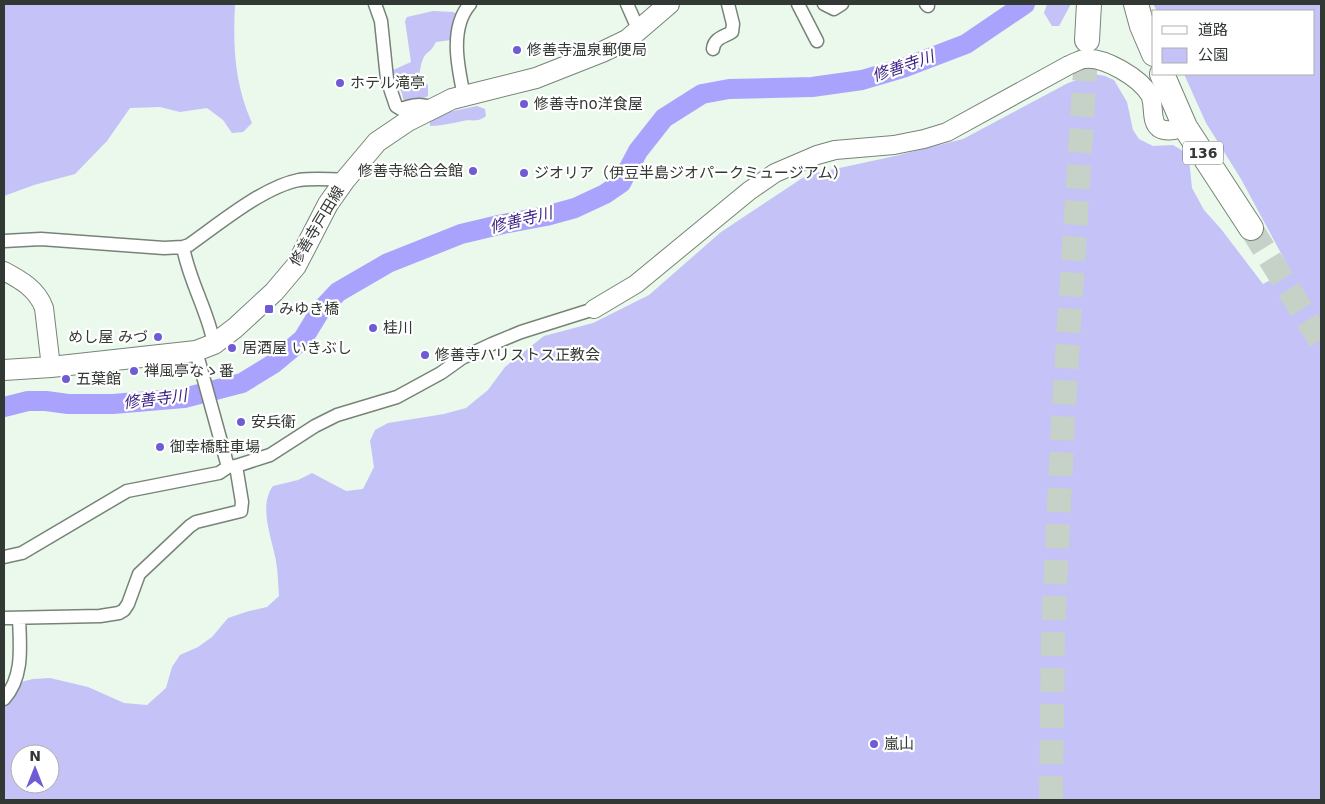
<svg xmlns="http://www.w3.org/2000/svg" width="1325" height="804" font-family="'DejaVu Sans','Noto Sans JP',sans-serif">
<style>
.green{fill:#c4c2f7;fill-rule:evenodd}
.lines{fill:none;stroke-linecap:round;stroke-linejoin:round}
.river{stroke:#aaa3fd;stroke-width:20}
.highway-tunnel{stroke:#c6d2c7;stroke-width:24;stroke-dasharray:24 12;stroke-linecap:butt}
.street-casing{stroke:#778378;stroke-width:15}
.secondary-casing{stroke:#778378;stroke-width:20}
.primary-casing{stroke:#778378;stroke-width:22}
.highway-casing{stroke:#778378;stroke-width:26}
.street{stroke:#fff;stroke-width:12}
.secondary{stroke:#fff;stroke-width:18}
.primary{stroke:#fff;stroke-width:20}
.highway{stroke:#fff;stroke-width:24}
.poi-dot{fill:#6f5bd5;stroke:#fff;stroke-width:2}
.labels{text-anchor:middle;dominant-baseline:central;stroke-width:4.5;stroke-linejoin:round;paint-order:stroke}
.shield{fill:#fff;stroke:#707470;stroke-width:1}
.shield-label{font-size:14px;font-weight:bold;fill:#323833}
.poi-label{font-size:15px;fill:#323833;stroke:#fff;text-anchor:start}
.street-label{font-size:15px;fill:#323833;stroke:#fff}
.water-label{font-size:16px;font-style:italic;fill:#391f84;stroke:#fff}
</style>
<rect width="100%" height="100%" fill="#ebf9ec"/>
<path class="green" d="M4 4H235C233 46 234 83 252 123L243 132 232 133 223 120 207 108 180 112 160 107 130 108 107 141 75 174 34 185 4 196Z
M1047 4H1071L1059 26H1052L1044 13Z
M1153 4H1321V800H4V686L33 679 50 678 88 687 124 703 147 705 166 688 172 667 180 655 198 647 212 637 228 618 249 611 267 607 279 596C278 584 278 572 276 561 272 538 258 506 273 486L298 480 312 473 346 491 363 489 374 467 370 441 375 430 388 423 444 414 466 408 488 390 505 367 544 336 593 323 649 295 721 232 807 175 895 156 963 139 1068 83 1094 74 1105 76 1114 80 1127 102 1133 130 1139 139 1153 146 1173 145 1183 151 1189 159 1192 188 1204 210 1221 229 1263 284 1290 270 1241 179 1206 123 1184 74H1314V11H1157ZM20 754H50V784H20Z
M433 11 453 12 458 14 452 37 451 40 436 42C433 48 430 51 426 54 421 59 420 71 419 78L428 85V96L412 104 408 103 403 99C403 86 391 85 393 70L411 62 405 21 407 17Z
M477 106 485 109 486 116C478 123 471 119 463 121 452 123 441 126 430 126V121L444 113Z"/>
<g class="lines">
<path class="river" d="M4 407 28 401H46L68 404H113L184 398 242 383 273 364 303 339 320 311 338 292 388 263 461 234 503 224 546 216 575 208 605 194 621 183 638 151 664 118 702 94 729 89 812 87 862 80 903 68 966 44 1025 4"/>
<path class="highway-tunnel" d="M1251 228 1321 342
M1051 800 1053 632 1063 420 1087 40"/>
<defs>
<path id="street" d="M375 4 381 21 387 79 396 106 401 109C414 104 421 104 433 108
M627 4 639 31
M798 4 817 41
M824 4 834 9 842 4
M926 4 928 6
M713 49C714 38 724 37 732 32L733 24 728 4
M464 96C458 68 449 28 470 4
M4 241 41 239 164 248 183 247 189 245C219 224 263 187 299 180 314 178 330 179 345 180
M183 247C189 281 208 311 214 344
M196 351 228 467
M4 557 22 553 127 491 219 473 228 467 236 466
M4 618 100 616 119 613 124 610 128 604 139 574 190 526 196 522 241 511 242 502 236 466 270 455 315 426 337 415 397 397 441 373 462 358 492 344 521 332 594 309
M4 699C24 677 20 646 19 618"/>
<path id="secondary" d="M4 271C21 280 37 289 44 308L51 367
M594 309 636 284 749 191 775 173 817 155 835 150 894 145 924 139 947 132 1069 65C1074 63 1079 60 1084 59 1104 56 1140 78 1150 95 1155 105 1150 121 1159 128 1167 133 1178 129 1185 127"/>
<path id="primary" d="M4 370 51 367 196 351 214 344 235 328 274 292 296 266 328 204 345 180 377 142 408 121 452 99 536 78 602 52 627 40 669 4"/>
<path id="highway" d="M1136 4 1142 26 1154 54
M1087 40 1089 4
M1162 74 1185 127 1251 228"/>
</defs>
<use href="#street" class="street-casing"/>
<use href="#secondary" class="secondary-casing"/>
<use href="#primary" class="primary-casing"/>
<use href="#highway" class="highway-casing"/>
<use href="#street" class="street"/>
<use href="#secondary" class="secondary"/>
<use href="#primary" class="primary"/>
<use href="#highway" class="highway"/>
</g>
<g class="poi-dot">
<circle cx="517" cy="50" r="5"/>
<circle cx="340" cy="83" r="5"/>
<circle cx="524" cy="104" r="5"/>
<circle cx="473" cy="171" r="5"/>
<circle cx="524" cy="173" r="5"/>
<rect x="264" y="304" width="10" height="10" rx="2.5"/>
<circle cx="373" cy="328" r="5"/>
<circle cx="158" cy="337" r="5"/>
<circle cx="232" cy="348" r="5"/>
<circle cx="425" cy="355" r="5"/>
<circle cx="134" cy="371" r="5"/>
<circle cx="66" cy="379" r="5"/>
<circle cx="241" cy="422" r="5"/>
<circle cx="160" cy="447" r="5"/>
<circle cx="874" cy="744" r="5"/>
</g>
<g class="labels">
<rect class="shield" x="1183" y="141.5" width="40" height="23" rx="4"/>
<g class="shield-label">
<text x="1203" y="153">136</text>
</g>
<g class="poi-label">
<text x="527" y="50">修善寺温泉郵便局</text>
<text x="350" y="83">ホテル滝亭</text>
<text x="534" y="104">修善寺no洋食屋</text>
<text x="463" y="171" text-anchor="end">修善寺総合会館</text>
<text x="534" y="173">ジオリア（伊豆半島ジオパークミュージアム）</text>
<text x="279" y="309">みゆき橋</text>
<text x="383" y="328">桂川</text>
<text x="148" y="337" text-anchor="end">めし屋 みづ</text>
<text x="242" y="348">居酒屋 いきぶし</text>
<text x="435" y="355">修善寺ハリストス正教会</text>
<text x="144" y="371">禅風亭なゝ番</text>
<text x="76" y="379">五葉館</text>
<text x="251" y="422">安兵衛</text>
<text x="170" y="447">御幸橋駐車場</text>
<text x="884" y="744">嵐山</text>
</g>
<g class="street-label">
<text transform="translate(317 226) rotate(-59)">修善寺戸田線</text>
</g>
<g class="water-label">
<text transform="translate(903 66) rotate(-19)">修善寺川</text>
<text transform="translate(521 220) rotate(-14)">修善寺川</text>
<text transform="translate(155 399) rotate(-7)">修善寺川</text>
</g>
</g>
<rect width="1325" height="804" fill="none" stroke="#323833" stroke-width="10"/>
<rect x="1152" y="10" width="162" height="65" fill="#ffffff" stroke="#adafad"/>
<rect x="1162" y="26" width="25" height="8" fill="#ffffff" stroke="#adafad"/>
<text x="1198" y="35" font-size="15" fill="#323833">道路</text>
<rect x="1162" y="48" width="25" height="15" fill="#c4c2f7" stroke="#adafad"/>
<text x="1198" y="60" font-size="15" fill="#323833">公園</text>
<g transform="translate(35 769)"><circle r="24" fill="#ffffff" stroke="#adafad"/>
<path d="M0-4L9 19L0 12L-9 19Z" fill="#6f5bd5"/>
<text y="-8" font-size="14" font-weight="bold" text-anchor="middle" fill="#323833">N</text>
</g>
</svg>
